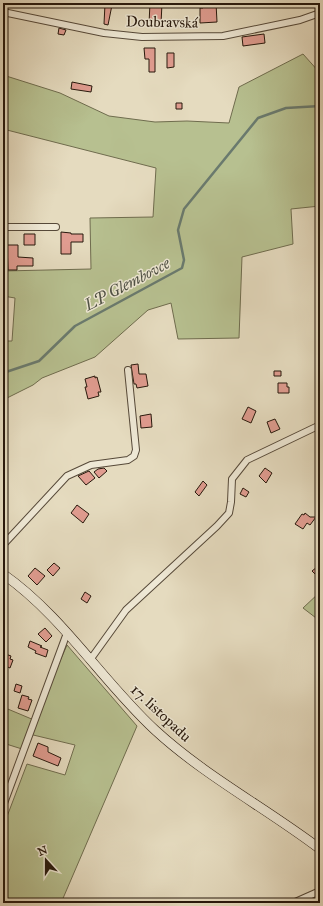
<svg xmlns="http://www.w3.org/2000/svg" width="323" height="906" font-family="'IM FELL Great Primer',serif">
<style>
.green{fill:#b7c090;stroke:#6f6c4e}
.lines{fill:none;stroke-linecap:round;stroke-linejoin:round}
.stream{stroke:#6a7a6e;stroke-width:2.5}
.building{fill:#e09c90;stroke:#27180c}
.minor-casing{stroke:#564939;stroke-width:8}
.secondary-casing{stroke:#27180c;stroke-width:10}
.minor{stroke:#eee8d5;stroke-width:6}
.secondary{stroke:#eee8d5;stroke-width:9}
.labels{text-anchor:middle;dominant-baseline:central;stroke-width:3;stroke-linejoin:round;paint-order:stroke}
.street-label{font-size:15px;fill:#27180c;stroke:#eee8d5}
.water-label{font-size:16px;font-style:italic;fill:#4e5145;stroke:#eee8d5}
</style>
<rect width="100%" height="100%" fill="#e5dbbf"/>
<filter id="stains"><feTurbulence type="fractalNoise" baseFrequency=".005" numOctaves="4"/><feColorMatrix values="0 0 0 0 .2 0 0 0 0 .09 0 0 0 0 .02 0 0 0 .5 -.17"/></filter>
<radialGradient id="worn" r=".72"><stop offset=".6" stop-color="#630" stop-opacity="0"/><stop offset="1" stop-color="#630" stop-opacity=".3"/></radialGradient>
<path class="green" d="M303 54 320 73V206L291 209 293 244 242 257 239 338 178 339 171 303 148 310 95 357 42 378 33 385 3 400V341H12L15 298 3 296V271L91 269 90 218 153 217 156 168 3 129V75L60 93 109 116 155 122 187 121 229 123 239 87Z
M320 592V621L303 608Z
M67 645 137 726 61 903H3V827L27 764 65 775 75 745 29 734 22 749 3 743V707L34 720Z"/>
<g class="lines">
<path class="stream" d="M3 373 39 361 75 326 182 268 184 260 178 230 184 209 258 118 286 108 320 106"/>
</g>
<path class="building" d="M150 3H162L161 24H149Z
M203 3H216L217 22 200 23V8H203Z
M105 4 112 5 108 25 104 24Z
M59 28 66 30 64 35 58 34Z
M264 34 265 43 243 46 242 37Z
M144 48H155V72H149V59H145Z
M167 53H174V67L167 68Z
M72 82 92 86 91 92 71 89Z
M176 103H182V109H176Z
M61 232 71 233V234H83V242H71V254H61Z
M24 234H35V245H24Z
M7 245H18V257L33 258V266H17V270H8Z
M138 364 139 374H146L148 386 137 388 136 384H134L131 365Z
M274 371H281V376H274Z
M95 376V378L97 377 101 392H98L99 396 88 399 85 387H87L85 379Z
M278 383H287V387H289V393H278Z
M248 407 256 411 251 423 242 419Z
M151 414 152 427 141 428 140 416Z
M275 419 280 429 271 433 267 422Z
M104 468 107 471 99 478 94 472 98 469Z
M265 468 272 473 266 483 259 476Z
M89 471 95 478 86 485 78 476Z
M203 481 207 485 199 496 195 492Z
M243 488 249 492 246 497 240 494Z
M77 505 89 514 83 523 71 513Z
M305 513 310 517H316L310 525 307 523 303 529 295 524 302 514 304 515Z
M54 563 60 568 53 576 47 570Z
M317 567 320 570V579L312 571Z
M35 568 45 576 37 585 28 576Z
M85 592 91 596 87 603 81 599Z
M45 628 52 636 46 642 38 634Z
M30 641 42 646 40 647 48 650 46 657 35 653 36 651 28 647Z
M3 653 11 656 10 659 13 660 10 668 3 665Z
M16 684 22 686 20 693 14 691Z
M22 695 29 697 28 699 32 700 28 711 18 708Z
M38 743 48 747V752L61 758 58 766 33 756Z"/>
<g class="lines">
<defs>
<path id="minor" d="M3 12 104 33 142 37 223 36 300 20 320 13
M3 227H56
M3 545 67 476 91 465 128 460 134 456 136 450 128 370
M90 660 126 610 217 526 229 513 231 502 232 479 247 460 320 425
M3 806 67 633
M293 903 320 891"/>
<path id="secondary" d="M3 574C63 616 102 681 155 730 205 776 266 808 320 849"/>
</defs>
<use href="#minor" class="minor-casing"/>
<use href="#secondary" class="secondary-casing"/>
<use href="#minor" class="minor"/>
<use href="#secondary" class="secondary"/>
</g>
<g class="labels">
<g class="street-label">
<text transform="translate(162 22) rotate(1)">Doubravská</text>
<text transform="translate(161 713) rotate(43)">17. listopadu</text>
</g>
<g class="water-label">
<text transform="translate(127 284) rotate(-28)">LP Glembovce</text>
</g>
</g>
<rect width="323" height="906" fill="none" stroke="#e5dbbf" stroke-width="16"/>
<rect x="4" y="4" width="315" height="898" fill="none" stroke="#27180c" stroke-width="2"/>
<rect x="8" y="8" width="307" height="890" fill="none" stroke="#27180c"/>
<g transform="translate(46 860) rotate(339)" stroke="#eee8d5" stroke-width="3" paint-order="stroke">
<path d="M0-3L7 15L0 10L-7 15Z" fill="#27180c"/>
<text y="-6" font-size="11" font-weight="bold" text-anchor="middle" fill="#27180c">N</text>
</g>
<rect width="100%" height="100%" filter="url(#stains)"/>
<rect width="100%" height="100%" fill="url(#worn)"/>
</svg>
